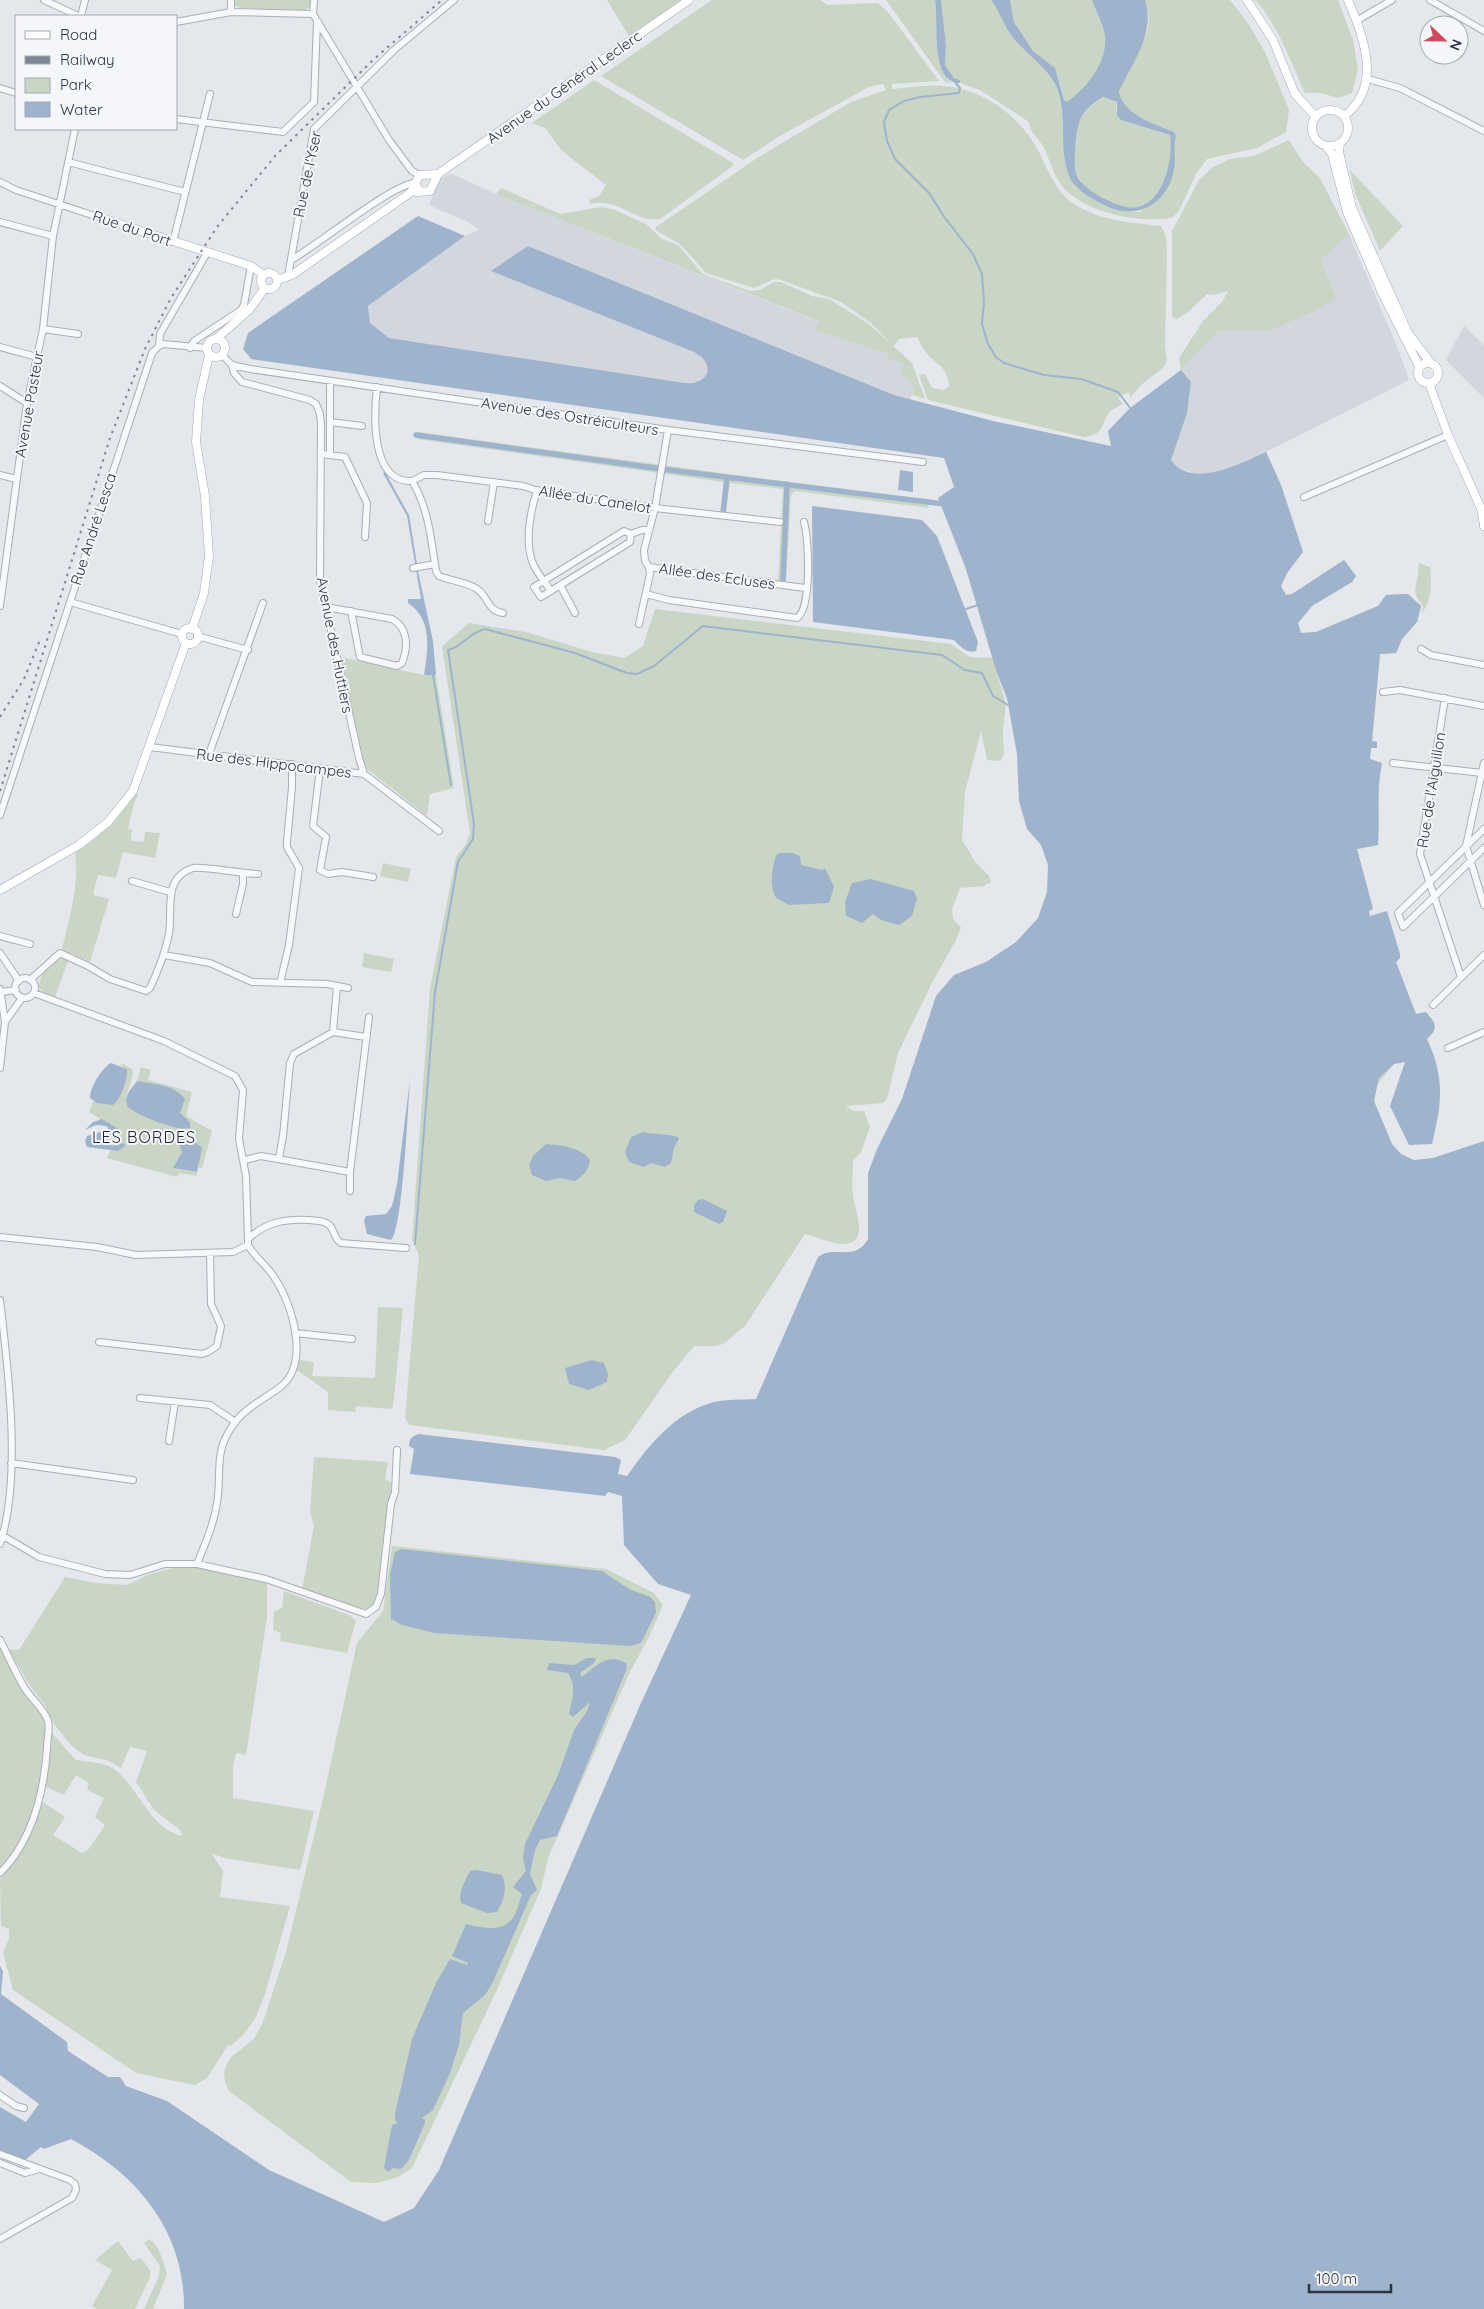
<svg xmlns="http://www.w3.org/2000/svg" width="1484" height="2309" font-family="Quicksand,sans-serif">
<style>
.built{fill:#d2d6de}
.green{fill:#c9d6c5}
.water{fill:#9fb4cc;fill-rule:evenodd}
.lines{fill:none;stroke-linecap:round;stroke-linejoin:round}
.stream{stroke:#9fb4cc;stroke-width:2}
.canal{stroke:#9fb4cc;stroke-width:5.5}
.minor-casing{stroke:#a9aeb7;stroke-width:8}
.major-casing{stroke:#a3abb8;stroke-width:9}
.minor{stroke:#f7f8fa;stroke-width:6}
.major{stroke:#fff;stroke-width:8}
.rail{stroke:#7d8696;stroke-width:2;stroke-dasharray:2.5 5;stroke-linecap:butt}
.labels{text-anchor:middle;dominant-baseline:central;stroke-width:4;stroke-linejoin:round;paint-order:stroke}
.street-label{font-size:15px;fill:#2b3445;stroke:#f4f6f9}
.neighbourhood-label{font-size:16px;letter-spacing:1px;fill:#1d2536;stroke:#f4f6f9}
</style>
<rect width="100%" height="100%" fill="#e4e7ec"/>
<path class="built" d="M450 173 496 194 819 322 816 330 888 354 887 358 903 364 905 378 910 381 914 390 910 399 894 395 528 246 492 271 694 352 700 355 708 364V372L705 378 698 382 685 383 389 338 370 323 368 306 465 236 479 230 470 223 429 205 439 180Z
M1349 234 1398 349 1409 380 1266 452 1219 473 1195 474 1176 467 1171 461 1187 413 1191 383 1181 370 1220 330H1271L1337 297 1321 260Z
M1464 326 1484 345V398L1446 360Z"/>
<path class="green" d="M234 0H311L310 7 305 10 240 8 236 6Z
M607 0H682L629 36Z
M712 0H820L828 5 878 3 888 12 939 81 892 84V89C912 87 933 84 953 87 991 94 1023 120 1040 154 1049 173 1058 195 1077 206 1103 221 1133 223 1161 226L1166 236 1167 252 1165 346 1167 361 1164 367 1141 385 1131 397 1128 392 1118 398 1123 404C1118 407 1112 409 1109 413 1101 425 1103 436 1083 437L928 400 919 375 925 374 932 388 943 390 949 387C948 365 936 366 925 351 922 347 920 342 917 337L900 339 893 346 871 323 841 302 781 280 775 279 754 288 706 273 680 244 655 230 656 227 757 158 851 102 886 90 883 84 869 87 778 137 743 160 601 76Z
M886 0H935C939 25 930 67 952 83L945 82Z
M941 0H991C1001 12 1004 28 1014 39 1027 54 1046 66 1055 85 1068 112 1057 152 1071 178 1075 186 1084 192 1090 196 1108 209 1118 212 1140 212L1166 189 1176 136 1174 132C1153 123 1125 116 1119 92 1124 81 1128 70 1134 60 1145 37 1154 28 1145 0H1230L1248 23 1265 52 1289 110 1286 132 1257 148 1207 159 1196 174 1179 211 1172 218C1137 223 1078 213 1058 180 1052 170 1049 158 1044 148 1040 140 1029 131 1029 122L980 90 960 83V80L954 78 945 65 946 45Z
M1010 0H1092C1096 12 1104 25 1105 37 1107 64 1087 88 1067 103L1064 100 1055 68 1033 51 1014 22Z
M1255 0H1338L1353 40 1358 69 1352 93 1338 98 1321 93H1305C1290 61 1279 26 1255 0Z
M594 80 733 163 734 165 660 219C634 223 620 197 590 204L589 200 599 196 606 185 562 151 545 128 532 123Z
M1103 97 1117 102 1116 110 1121 120 1170 135C1173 158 1165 199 1138 207 1119 212 1088 194 1079 178 1074 170 1074 153 1076 144 1079 116 1080 114 1103 97Z
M1289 140 1303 162 1320 178 1349 234 1321 260 1337 298 1316 310 1271 330H1220L1181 370 1191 382 1187 413 1171 461C1193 490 1241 463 1266 452L1281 485 1303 552 1287 573 1281 586 1286 595 1292 594 1344 560 1356 576 1352 582 1312 606 1298 623 1301 633 1316 632 1378 606 1386 595 1408 594 1421 606 1417 622 1402 639 1396 653 1380 654 1372 741 1377 742V748H1371L1370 759 1382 763C1376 790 1380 817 1378 845L1357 849 1372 905 1364 909 1361 916 1385 937 1393 950 1404 988 1416 1014 1426 1012 1434 1022V1032L1427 1039C1440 1068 1440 1084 1439 1115 1424 1106 1419 1076 1412 1060L1394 1064 1376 1086 1372 1129 1373 1145 1402 1175H1418L1484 1161V1226L1446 1216 1387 1184 1338 1141 1331 1137 1321 1113V1084L1309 1029 1276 935 1256 863 1233 759 1230 727 1223 690 1210 642 1231 651 1236 657V660L1244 657 1237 658 1239 655C1228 644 1229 641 1211 638 1208 620 1197 584 1184 571 1179 566 1172 564 1168 560 1146 543 1125 515 1139 487 1144 477 1152 467 1158 458L1153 452 1145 434 1148 430 1154 429 1157 420 1155 403 1146 397 1181 370 1179 358 1203 321 1222 302 1228 291 1214 295 1207 294 1188 312 1177 319 1172 317V231L1199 180 1213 167 1230 159 1254 156Z
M1350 170 1403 226 1380 251 1355 193Z
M501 188 560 214 601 207 615 210 646 224 662 239 678 245 702 273 710 277 750 291 760 290 774 282H781L812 296 829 299 869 324 912 363 925 399 912 395 914 390 910 381 901 376 903 364 887 358 888 354 815 330 818 321 496 194Z
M418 432 928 501 929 508 795 491 791 495 786 581 778 580 783 489 730 483 725 514H720L725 484 723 482 417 439Z
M971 494 1008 702 997 674 1006 704 1003 729 1004 754 1000 761 987 760 981 731 965 792 962 840 976 863 990 877 991 882 984 886 960 888 952 909 953 919 961 927 956 940 933 981 898 1053 887 1099 883 1103 846 1106 853 1111H864L870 1127 861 1152 853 1161C853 1172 851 1185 853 1196 856 1215 871 1246 839 1244 831 1243 814 1236 805 1234L745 1326C738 1331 733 1336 726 1342 718 1348 704 1346 694 1346L672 1373 625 1440 604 1450 409 1425 405 1418 419 1255 412 1240 430 988 456 857 466 844 470 833 442 646 469 623 526 632 592 652 624 658 643 646 655 609 951 644 970 657 993 658 966 569 942 506Z
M1419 563 1430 567C1432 583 1432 600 1422 613L1423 606C1414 595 1414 593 1417 580 1419 575 1418 568 1419 563Z
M340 657 424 675H436L454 788 430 794 427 816 367 769 362 757Z
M135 793 138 795 134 803 128 829 132 830 131 841 144 842 145 832 160 833 155 858 123 852 116 878 98 875 93 895 109 899 90 962 62 949C69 918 80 885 75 853L98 836Z
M383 863 411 869 408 882 380 876Z
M364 953 394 959 391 972 362 967Z
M62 958 68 961 55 997 43 992 39 987C39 973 51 965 62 958Z
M123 1064 132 1069 133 1075 126 1098 187 1120 180 1113 183 1095 176 1090 137 1081 141 1067 151 1070 148 1080 192 1092 186 1116 212 1131 202 1168H199V1159L180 1146 182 1152 175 1169 197 1172V1176L179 1173 177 1177 107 1158 111 1149 118 1150 123 1144C116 1145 109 1148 104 1142L115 1135 114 1127 89 1112 93 1101 113 1105 123 1066 119 1065Z
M378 1307 403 1308 393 1407 390 1409 356 1406 355 1412 328 1410V1392L297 1370 298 1360 314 1362 312 1376 375 1378Z
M314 1457 388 1462 385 1479 391 1482V1497L376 1599C375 1603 373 1607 369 1608 354 1613 315 1594 300 1589L303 1585 314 1526 310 1512Z
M392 1546 606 1569 654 1593 663 1605 650 1635 630 1672 548 1858 541 1889 496 1992 412 2168 398 2177 377 2183 351 2182 229 2091 225 2082 224 2072 227 2064 231 2057 254 2039 263 2022 286 1952 322 1803 357 1643 383 1611Z
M176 1567H195L267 1583V1617L246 1755 236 1753 233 1767V1798L314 1811 300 1870 224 1858 211 1853 223 1871 220 1897 290 1906 265 1994 255 2019 244 2034 231 2046 228 2045 207 2078 195 2085 136 2073 13 1990 3 1953 9 1938V1929L1 1926 0 1879 22 1850 38 1815 41 1801 65 1817 53 1835 82 1853 88 1850 105 1825 95 1817 104 1798 87 1790 89 1783 76 1775 64 1795 44 1786 50 1731 76 1760C88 1762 103 1762 114 1769 141 1789 147 1827 182 1836L180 1830 154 1810 136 1782 147 1751 130 1747 121 1768 109 1761 84 1755 72 1746 54 1724 45 1705 30 1686 8 1649 19 1650 65 1577 96 1583 128 1585 147 1575Z
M284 1591 349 1615 356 1621 347 1653 280 1641 281 1633 273 1630 274 1612 282 1608Z
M0 1649H4L48 1723 47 1754 31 1826 0 1873Z
M149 2239C160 2246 163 2262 167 2274L153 2309H144L159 2276 160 2266 144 2243Z
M118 2241 133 2261 141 2258 150 2270V2277L135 2309H97L92 2306 112 2270 95 2260Z"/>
<path class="water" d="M935 0H941L946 45 945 65 954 78 960 80V83C929 83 939 21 935 0Z
M991 0H1010L1014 22 1033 51 1055 68 1064 100 1067 102C1087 88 1107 63 1105 37 1104 25 1096 12 1092 0H1145C1156 34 1132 62 1119 92 1125 116 1153 123 1174 132L1176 136C1173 147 1176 158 1174 170 1167 204 1138 221 1106 206 1094 200 1076 190 1070 178 1057 149 1069 113 1055 84 1045 66 1027 54 1014 39 1004 27 1000 12 991 0ZM1103 97 1117 102V115L1121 120 1170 135C1173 158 1165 200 1138 207 1128 209 1118 205 1109 201 1098 196 1085 188 1078 178 1073 168 1075 151 1076 140 1079 116 1083 110 1103 97Z
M418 216 465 236 368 306 370 323 389 338 685 383C709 385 717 364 694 352L491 271 528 246 894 395 993 421 1111 446 1108 431 1130 408 1181 370 1191 382 1187 413 1171 460C1192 490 1241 463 1266 452L1281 485 1303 552 1287 573 1281 586 1286 595 1292 594 1344 560 1356 576 1352 582 1312 606 1298 623 1301 633 1316 632 1378 606 1386 595 1408 594 1421 606 1417 622 1402 639 1396 653 1380 654 1372 741 1377 742V748H1371L1370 759 1382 763C1376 790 1380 817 1378 845L1357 849 1373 909 1369 911 1370 916 1387 911 1400 954V958L1396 962 1416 1014 1426 1012C1436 1024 1439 1027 1427 1039 1445 1078 1442 1102 1432 1144L1409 1145 1390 1106 1405 1062 1394 1064 1379 1078 1374 1101 1392 1144 1401 1154 1414 1160 1433 1158 1484 1141V2309H184C185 2231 137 2174 71 2139L44 2149 41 2147 24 2161 0 2150V2107L26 2122 39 2104 0 2075V1966L3 1971 1 1994 67 2042 68 2051 108 2077H120L126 2086 167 2101 269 2170 384 2222 414 2208 439 2170 641 1703 691 1595 658 1584 624 1545 622 1496 608 1492 605 1496 410 1474 414 1449 409 1446C409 1438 412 1437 418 1434L615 1457 621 1460 618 1474 627 1476C649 1445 675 1412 714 1402 727 1399 743 1400 756 1399L818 1257C834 1244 854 1263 868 1239V1173L877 1149 902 1099 936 996 954 975 986 962 1016 942 1038 918 1047 892 1048 865 1041 845 1027 829 1019 801 1017 754 1007 698 995 667 966 569 938 498 954 487 944 458 251 359 243 349 248 333Z
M900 470 913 472V492L898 490Z
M385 472 409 515 419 576 433 641 436 675H424C428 649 433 620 408 603V599H421L407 516 383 473Z
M812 506 922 520 937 536 978 642 976 651C966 654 960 646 954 640L813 622Z
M780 853H793L800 856 801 865 822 870 825 868 834 887 829 903 789 905 776 898C769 886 772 868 776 855Z
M871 879 914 891 917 899 912 916 899 925 881 920 873 914 862 923 846 916 845 902 852 883Z
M111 1063 127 1069C128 1079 121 1099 113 1105L97 1103 90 1098C90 1087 102 1068 111 1063Z
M410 1079C408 1104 403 1229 391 1240L367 1234 364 1221 366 1216 386 1214 392 1206 397 1184Z
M137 1081C152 1084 177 1085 185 1099L180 1113 190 1122V1128C178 1132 137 1115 128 1107 123 1096 131 1089 137 1081Z
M102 1119 117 1128 118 1131 104 1142 112 1146 123 1143 126 1145 118 1151 87 1147 85 1141 87 1136 107 1130 108 1128 106 1126 96 1125 85 1130 93 1122Z
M643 1132C655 1135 666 1133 678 1137L679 1139 674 1148 671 1163 665 1167 651 1163 644 1167 629 1162 625 1152 631 1137Z
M182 1138 195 1142 202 1148 197 1172 173 1168 182 1152 177 1139Z
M546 1144C560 1145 581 1147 590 1160 589 1170 583 1176 575 1181L560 1178 546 1181 532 1175 529 1165 533 1156Z
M703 1199 727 1211 723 1222 719 1224 694 1212V1205L698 1200Z
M592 1360 604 1363 608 1374 607 1382 589 1390 569 1384 565 1368Z
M401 1549 602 1571 629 1589 650 1597 655 1602 656 1613 641 1643 630 1646 434 1633 402 1625 391 1619 390 1574 395 1552Z
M587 1658H596L594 1663 580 1673 582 1677C596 1666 609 1651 627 1664L626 1671 557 1836 540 1840 535 1850 530 1874 537 1890 531 1895 492 1984 485 1995 463 2013 459 2045 450 2073 433 2110 422 2118 425 2120V2123L409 2160 401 2169 393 2168 388 2172 384 2168 392 2125 398 2123 395 2120V2114L412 2039 436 1983 450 1959 467 1965 468 1963 452 1956 466 1924C482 1928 504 1933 514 1916 518 1910 519 1901 522 1894L513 1887 526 1871 523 1858 525 1844 558 1775 574 1730 587 1711 590 1702 573 1717 569 1714C572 1699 577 1687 568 1673L547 1670 549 1663 574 1665Z
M477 1870 502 1875C508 1888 504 1900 497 1912L487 1913 461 1903C458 1892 465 1881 470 1871Z"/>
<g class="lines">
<path class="stream" d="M955 82 960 88 959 93 920 97 904 101 889 110 884 122 887 141 895 159 929 193 945 218 973 254 982 274 984 302 982 324 988 344 996 357 1004 363 1044 375 1081 379 1118 392 1131 409
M966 609 978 605
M433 675 451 785
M415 1244 435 992 458 862 473 839 474 824 448 650C463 647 469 632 485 629L575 653 627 673 637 674 654 666 703 626 942 655 965 670 982 673 993 696 1008 705"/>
<path class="canal" d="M416 435 669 470 944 504
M723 514 727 477
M783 579 787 484"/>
<defs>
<path id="minor" d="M44 0 78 16
M1430 0 1484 31
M231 12V0
M313 14 389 140 412 171 420 175
M313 14 314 0
M81 16 85 0
M1356 21 1392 0
M176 22 231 12 313 14
M1368 79 1400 88 1484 131
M0 88 16 93
M176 119 283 132 314 102 317 21
M68 162 185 192
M0 182 16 190 101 218
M0 222 53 236
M173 242 210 94
M291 260C317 246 392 184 415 183
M288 276 314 129 394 50 454 0
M43 329 78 334
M159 346 163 344 207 348
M0 347 37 357
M190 348 194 341 241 310 244 305 251 266
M222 355 232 365 250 369 668 430 923 462
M232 365 234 373 242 382 310 400 316 404 320 414 321 424 320 581 359 758 364 774
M0 386 27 403
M377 387C374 414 370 483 412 481 429 509 431 540 436 571L439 576C451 581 467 582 477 589 489 597 487 611 503 613
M330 422 362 426
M668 430 655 508 644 550 645 561 649 567 805 588
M322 454 345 457 367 503 365 537
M330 455V381
M0 475 16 479
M412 481 424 475H437L523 486 535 490 655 508 780 522
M537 490C531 510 525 540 532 561 535 571 545 582 551 591
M1304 497 1448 435
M488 521 494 482
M624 531 631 534 630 542 541 597 534 587Z
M631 534 642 530H649
M413 568 435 564
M560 585 575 613
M646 594 669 600 797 618C812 608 809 540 804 522
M70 602 182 634
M0 606 27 403 43 329 53 236 75 129
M326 607 392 619C409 628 408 648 402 663L397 666 360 657 351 611
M639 624 650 574 649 567
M197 636 248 650
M1421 649 1431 655 1484 665
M1383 692 1400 690 1484 706
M1445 698 1420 854 1461 977
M150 747 364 774 439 831
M209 754 263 603
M1393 763 1482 773
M1484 763 1466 846 1484 905
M320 769 313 826 326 837 320 870 328 874 342 872 373 877
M0 815 152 353 159 346 160 334 207 253
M1484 829 1398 913 1403 927 1484 848
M132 881 170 892
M236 914 243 884V874
M0 936 30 944
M0 953 19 981
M164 955 210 963 252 982 327 984 348 988
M15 988a10 10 0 1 1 20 0a10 10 0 1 1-20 0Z
M30 980 60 953 88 966 110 979 146 991 150 988C158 971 165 953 169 934 173 910 162 878 193 868 201 866 245 874 258 874
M280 983 289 945 299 868 287 847V842L292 787V764
M0 989 5 1022
M1 992 16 990
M34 993 164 1041 235 1076 243 1090 239 1139 246 1176 248 1239
M1433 1005 1484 955
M333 1032 366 1037
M1448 1048 1484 1032
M0 1068 5 1022 22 998
M279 1158 283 1136 290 1063 294 1054 333 1032 337 986
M245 1160 261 1156 350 1172
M350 1191V1172L369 1017
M0 1237 97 1247 136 1255 233 1252 248 1245V1239C266 1222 284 1219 309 1220 315 1221 322 1220 328 1224 335 1229 333 1238 341 1243L406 1248
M0 1300C8 1368 22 1478 0 1544
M295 1333 352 1339
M99 1342 202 1354 208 1352 217 1346 221 1326 211 1304 210 1254
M140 1398 210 1405 234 1421
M169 1441 175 1402
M11 1463 133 1480
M0 1534 39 1557 105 1574 130 1575 165 1564H197L266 1579 366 1614 376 1607 381 1594 391 1504 395 1492 397 1450
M197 1564C205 1544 214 1524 217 1503 221 1482 216 1458 225 1439 238 1411 255 1405 279 1388 311 1365 293 1305 274 1277 267 1265 254 1257 248 1245
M0 1640C8 1655 15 1672 24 1687 31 1699 44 1708 48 1721 50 1729 47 1740 47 1748 44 1792 32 1841 0 1873
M0 2095 16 2106 24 2108
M0 2154 70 2180 75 2184 76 2190 72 2198 0 2239
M0 2163 25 2173 39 2169"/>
<path id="major" d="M1247 0 1273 40 1295 94 1315 116
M1312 128a18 18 0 1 1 36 0a18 18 0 1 1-36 0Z
M1344 116C1383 87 1364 37 1348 0
M1340 143 1339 152 1352 208 1408 333 1430 362
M1326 146 1332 154 1347 212 1383 295 1419 366
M417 192 430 191 438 174
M420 192 415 183 420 175 438 174 689 0
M101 218 251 266 264 275
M261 281a8 8 0 1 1 16 0a8 8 0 1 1-16 0Z
M277 280 292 275 410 193 415 186
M216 339 249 310 265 288
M207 348a9 9 0 1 1 18 0a9 9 0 1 1-18 0Z
M1418 373a10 10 0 1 1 20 0a10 10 0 1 1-20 0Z
M1429 383 1448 435 1484 515
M1482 512 1484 526
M182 636a8 8 0 1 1 16 0a8 8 0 1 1-16 0Z
M192 629 204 593 209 556 205 496 196 442 199 400 209 355
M0 890 79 845 108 822 133 791 186 643"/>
</defs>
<use href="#minor" class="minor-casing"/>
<use href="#major" class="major-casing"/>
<use href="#minor" class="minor"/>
<use href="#major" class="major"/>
<path class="rail" d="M0 717 24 679 40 640
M0 791 110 438 145 349 171 298 217 227 276 155 373 60 442 0"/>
</g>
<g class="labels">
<g class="street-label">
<text transform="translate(564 87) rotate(-35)">Avenue du Général Leclerc</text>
<text transform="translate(307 174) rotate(-78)">Rue de l'Yser</text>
<text transform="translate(132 228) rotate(19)">Rue du Port</text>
<text transform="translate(29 404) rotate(-80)">Avenue Pasteur</text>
<text transform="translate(570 416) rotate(9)">Avenue des Ostréiculteurs</text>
<text transform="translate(595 499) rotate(9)">Allée du Canelot</text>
<text transform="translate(93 529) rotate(-72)">Rue André Lesca</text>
<text transform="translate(717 576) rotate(8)">Allée des Ecluses</text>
<text transform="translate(335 645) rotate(79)">Avenue des Huttiers</text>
<text transform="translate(274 763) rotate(7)">Rue des Hippocampes</text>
<text transform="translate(1431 790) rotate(-81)">Rue de l'Aiguillon</text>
</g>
<g class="neighbourhood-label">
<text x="144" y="1137">LES BORDES</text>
</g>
</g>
<rect x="15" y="15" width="162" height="115" fill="#f4f6f9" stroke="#a4a8b1"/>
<rect x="25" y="31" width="25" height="8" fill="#ffffff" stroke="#a4a8b1"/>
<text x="60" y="40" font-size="15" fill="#2b3445">Road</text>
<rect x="25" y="56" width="25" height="8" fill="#7d8696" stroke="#a4a8b1"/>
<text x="60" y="65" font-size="15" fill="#2b3445">Railway</text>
<rect x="25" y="78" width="25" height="15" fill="#c9d6c5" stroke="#a4a8b1"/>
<text x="60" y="90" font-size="15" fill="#2b3445">Park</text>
<rect x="25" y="102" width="25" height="15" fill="#9fb4cc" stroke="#a4a8b1"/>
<text x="60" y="115" font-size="15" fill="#2b3445">Water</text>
<g transform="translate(1444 40) rotate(112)"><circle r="24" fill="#f4f6f9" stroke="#a4a8b1"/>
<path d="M0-4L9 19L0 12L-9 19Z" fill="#d1495b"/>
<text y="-8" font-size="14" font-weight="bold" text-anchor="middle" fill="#2b3445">N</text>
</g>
<path d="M1309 2284v8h82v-8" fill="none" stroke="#2b3445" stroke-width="2.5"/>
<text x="1316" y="2284" font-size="15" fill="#2b3445" stroke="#f4f6f9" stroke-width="4" paint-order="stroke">100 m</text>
</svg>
